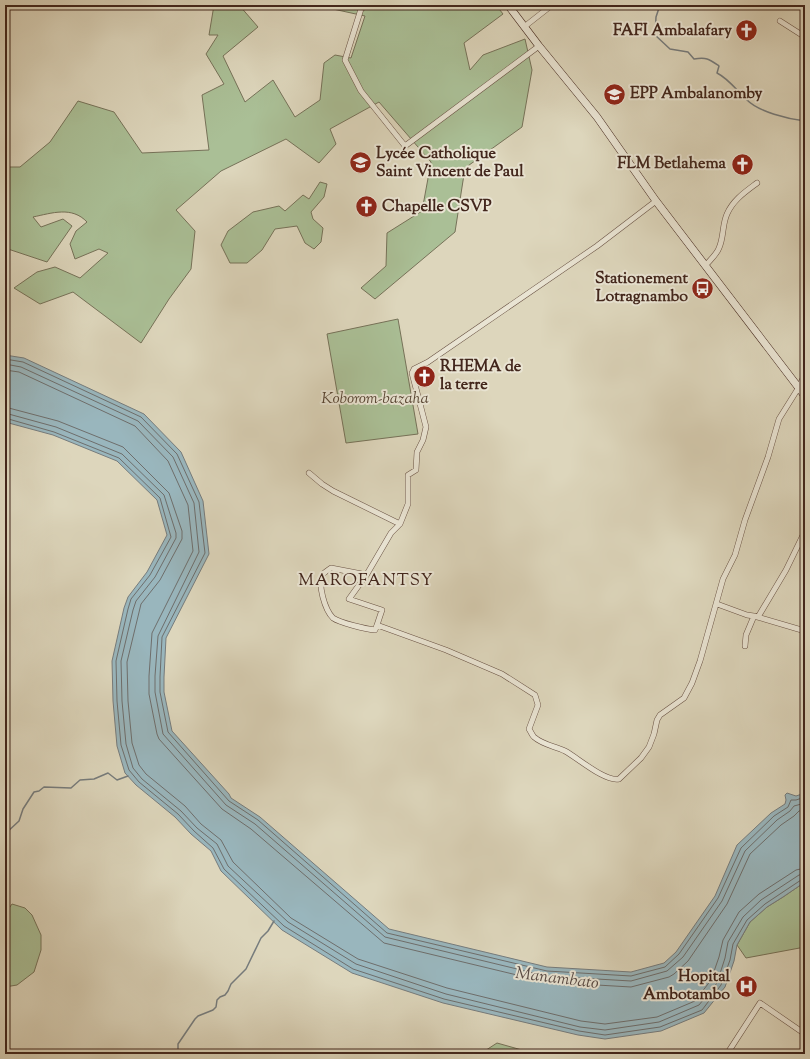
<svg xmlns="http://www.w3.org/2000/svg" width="810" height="1059" font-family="'Sorts Mill Goudy',serif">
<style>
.green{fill:#aabf96;stroke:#767259}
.water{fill:#99b6bd;stroke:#767c7d}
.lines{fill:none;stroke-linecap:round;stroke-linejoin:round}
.shore{stroke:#6e6e6c;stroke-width:1}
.stream{stroke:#767c7d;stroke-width:1.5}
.street-casing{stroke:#695244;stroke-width:6}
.secondary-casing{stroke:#42261c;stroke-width:8}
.street{stroke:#e9e4d3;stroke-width:5}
.secondary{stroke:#e9e4d3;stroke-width:7}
.labels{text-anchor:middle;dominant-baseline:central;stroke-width:4;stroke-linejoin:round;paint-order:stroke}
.poi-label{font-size:16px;font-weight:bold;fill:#42261c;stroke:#e9e4d3;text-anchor:end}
.park-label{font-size:16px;font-style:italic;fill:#574534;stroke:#e9e4d3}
.neighbourhood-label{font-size:17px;letter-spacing:1px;fill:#42261c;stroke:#e9e4d3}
.water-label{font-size:17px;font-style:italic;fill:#584a44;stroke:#e9e4d3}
</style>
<rect width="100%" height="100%" fill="#ddd6bc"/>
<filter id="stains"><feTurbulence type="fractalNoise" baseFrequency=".005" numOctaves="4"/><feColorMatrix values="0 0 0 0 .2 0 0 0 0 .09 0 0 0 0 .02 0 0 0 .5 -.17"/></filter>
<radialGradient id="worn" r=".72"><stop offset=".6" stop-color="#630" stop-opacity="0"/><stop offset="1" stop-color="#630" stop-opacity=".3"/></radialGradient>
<path class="green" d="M214 5H239L258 27 223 56 245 102 273 80 295 117 320 100 324 63 335 55 351 58 365 16 333 9 328 5H496L503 14 464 43 470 70 483 55 525 39 532 70 522 127 465 168 455 232 375 299 361 288 386 266 387 233 422 211 431 162 379 102 330 129 336 144 319 163 286 139 221 171 176 210 195 231 191 269 169 299 141 343 73 292 40 304 14 288 37 272 55 267 80 278 108 253 99 249 75 259 70 244 76 231 87 222C72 206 52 213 33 217L41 227 63 219 72 226 47 262 5 248V163L9 167H20L50 142 78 101 114 112 142 153 209 150 202 95 224 84 206 54 218 35H209Z
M320 182 327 184 324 197 311 212 313 219 323 228 321 242 314 249 305 243 297 226 275 229 262 250 247 263H230L221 245 228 231 253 212 279 206 285 211 303 195 309 199Z
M398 319 418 434 346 443 327 334Z
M805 882V947L746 958 737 945 750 922 767 907 783 897Z
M12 904 25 908 32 915 41 935V950L34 972 17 985 5 987V914Z
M497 1043 529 1052 530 1054H480Z"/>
<path class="water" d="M5 355 24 358 144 414 181 452 203 501 209 554 166 638 164 677V692L172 731 229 794 231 798 260 817 389 929 547 967 631 972 664 963 676 952 715 896 737 845 771 813 785 804 786 800 785 795 787 793 796 796 805 793V882L783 897 767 907 750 922 737 945 734 961 725 987 704 1013 661 1031 605 1039 578 1035 443 1003 352 973 282 930 221 871 211 851 191 834 175 817 136 785 125 773 117 746 113 701 112 661 124 608 128 597 147 572 167 535 157 500 117 461 53 435 5 422Z"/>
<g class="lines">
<path class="shore" d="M5 359 23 362 141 417 177 454 199 502 205 553 162 637 160 677V692L168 732 229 801 258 820 387 933 547 971 631 976 665 967 679 954 718 898 741 848 774 816 788 807 791 800H796L805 797
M5 364 21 367 138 421 173 457 194 503 199 552 158 636 155 676V692L163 734 226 805 255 824 385 937 546 976 631 981 667 971 683 957 722 901 745 851 777 820 790 811 794 806 805 803
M5 370 19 372 135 426 168 461 188 505 193 551 152 633 149 676V694L157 734 159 739 222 809 251 829 384 943 546 982 631 987 669 977 674 974 688 961 727 904 750 854 781 825 794 816 799 811 805 809
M5 407 58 421 123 447 169 493 182 531V539L160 580 141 604 127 662 128 701 132 743 139 765 146 774 185 806 201 824 221 840 233 862 291 918 358 959 447 988 581 1021 605 1024 657 1017 695 1001 711 980 719 957 723 940 739 912 759 894 796 870 805 868
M5 413 56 427 122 454 164 495 176 533V538L155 577 136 601 133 610 121 661 122 701 126 744 133 768 142 779 181 811 197 828 217 844 228 866 288 922 356 964 446 994 580 1027 605 1030 659 1022 699 1005 717 983 725 958 728 942 743 917 761 900 799 875 805 874
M5 418 54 432 119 458 160 498 171 537 150 575 131 599 128 609 116 661 117 701 121 745 129 770 139 782 178 814 194 831 213 848 224 869 284 926 353 969 444 999 579 1031 605 1035 660 1027 702 1010 721 985 730 960 733 944 747 920 765 904 801 880 805 879"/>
<path class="stream" d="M660 5 656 17 655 35 670 49 688 52 694 59C707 57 709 59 719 66L717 73C729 79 737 91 747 100 759 112 788 119 805 121
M5 834 19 821 23 809 34 792 39 791 44 787 71 788 80 780 94 779 108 773 117 780 128 776
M178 1054V1044L195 1019 198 1016 213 1010 216 1007 217 1000 220 997 225 995 228 991 231 984 246 969 261 938 268 931 274 921"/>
<defs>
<path id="street" d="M367 5 361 9 345 60 361 91 405 146 539 46
M780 21 805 37
M524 27 552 5
M706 265C710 260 717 254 719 248 724 237 722 225 727 214 733 200 745 192 757 183
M309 473 322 484 333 491 400 524
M367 574 349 599 382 610 377 625 446 650 502 674 535 695 538 705 529 729C531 732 532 735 534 737 543 745 555 746 565 751 578 758 605 782 619 779L641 758 649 747 654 734 657 720 660 715 684 698 692 683 700 661 723 579 735 555 745 520 768 457 779 419 799 387 805 374
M717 604 747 615 754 616 805 631
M758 617 786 570 805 531
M377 625 375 630C366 629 340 623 333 618 325 610 317 584 323 574 325 572 328 570 331 568L362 574H367L391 533 400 524 408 504V475L416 470 417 452 423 440 426 427 412 373 414 369 428 362 597 246 656 201
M745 646 746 635 754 616
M727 1054 760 1003 805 1034"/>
<path id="secondary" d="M508 5 539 46 597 117 656 201 805 396"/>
</defs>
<use href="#street" class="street-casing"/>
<use href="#secondary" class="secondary-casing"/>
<use href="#street" class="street"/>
<use href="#secondary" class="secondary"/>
</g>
<defs>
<symbol id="church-disc" viewBox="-11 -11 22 22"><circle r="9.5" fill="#8f2418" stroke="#e9e4d3"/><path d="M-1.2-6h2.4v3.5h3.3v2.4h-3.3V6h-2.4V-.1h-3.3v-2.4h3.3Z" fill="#fff"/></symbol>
<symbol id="school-disc" viewBox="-11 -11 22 22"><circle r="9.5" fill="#8f2418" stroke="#e9e4d3"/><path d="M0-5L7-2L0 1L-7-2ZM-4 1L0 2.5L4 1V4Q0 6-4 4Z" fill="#fff"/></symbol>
<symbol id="bus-disc" viewBox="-11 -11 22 22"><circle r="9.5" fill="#8f2418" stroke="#e9e4d3"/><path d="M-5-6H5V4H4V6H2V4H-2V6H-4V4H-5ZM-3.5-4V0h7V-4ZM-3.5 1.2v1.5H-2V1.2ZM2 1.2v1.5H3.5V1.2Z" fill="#fff"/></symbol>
<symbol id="hospital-disc" viewBox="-11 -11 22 22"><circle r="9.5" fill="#8f2418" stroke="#e9e4d3"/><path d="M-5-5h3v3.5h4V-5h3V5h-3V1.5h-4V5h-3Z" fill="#fff"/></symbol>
</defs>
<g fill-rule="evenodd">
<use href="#church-disc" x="734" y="18" width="25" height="25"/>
<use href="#school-disc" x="602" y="82" width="25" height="25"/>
<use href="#school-disc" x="348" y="150" width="25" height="25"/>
<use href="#church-disc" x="730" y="152" width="25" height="25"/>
<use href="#church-disc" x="354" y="194" width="25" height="25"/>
<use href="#bus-disc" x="690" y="276" width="25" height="25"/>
<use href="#church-disc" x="412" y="364" width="25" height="25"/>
<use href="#hospital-disc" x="734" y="974" width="25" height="25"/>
</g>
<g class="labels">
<g class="poi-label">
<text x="732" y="31">FAFI Ambalafary</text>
<text x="630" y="94" text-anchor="start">EPP Ambalanomby</text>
<text x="376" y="154" text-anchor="start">Lycée Catholique<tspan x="376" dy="18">Saint Vincent de Paul</tspan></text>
<text x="726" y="164">FLM Betlahema</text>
<text x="382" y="207" text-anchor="start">Chapelle CSVP</text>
<text x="688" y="279">Stationement<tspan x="688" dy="18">Lotragnambo</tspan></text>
<text x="440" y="367" text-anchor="start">RHEMA de<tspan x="440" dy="18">la terre</tspan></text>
<text x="730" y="977">Hopital<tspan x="730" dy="18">Ambotambo</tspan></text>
</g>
<g class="park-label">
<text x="375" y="399">Koborom-bazaha</text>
</g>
<g class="neighbourhood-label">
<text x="366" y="581">MAROFANTSY</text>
</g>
<g class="water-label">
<text transform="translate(557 979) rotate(7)">Manambato</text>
</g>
</g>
<rect width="810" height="1059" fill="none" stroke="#ddd6bc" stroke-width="20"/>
<rect x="6" y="6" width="798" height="1047" fill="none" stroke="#42261c" stroke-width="2"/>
<rect x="10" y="10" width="790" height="1039" fill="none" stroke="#42261c"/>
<rect width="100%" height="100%" filter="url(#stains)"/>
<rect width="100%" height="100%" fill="url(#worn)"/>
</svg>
